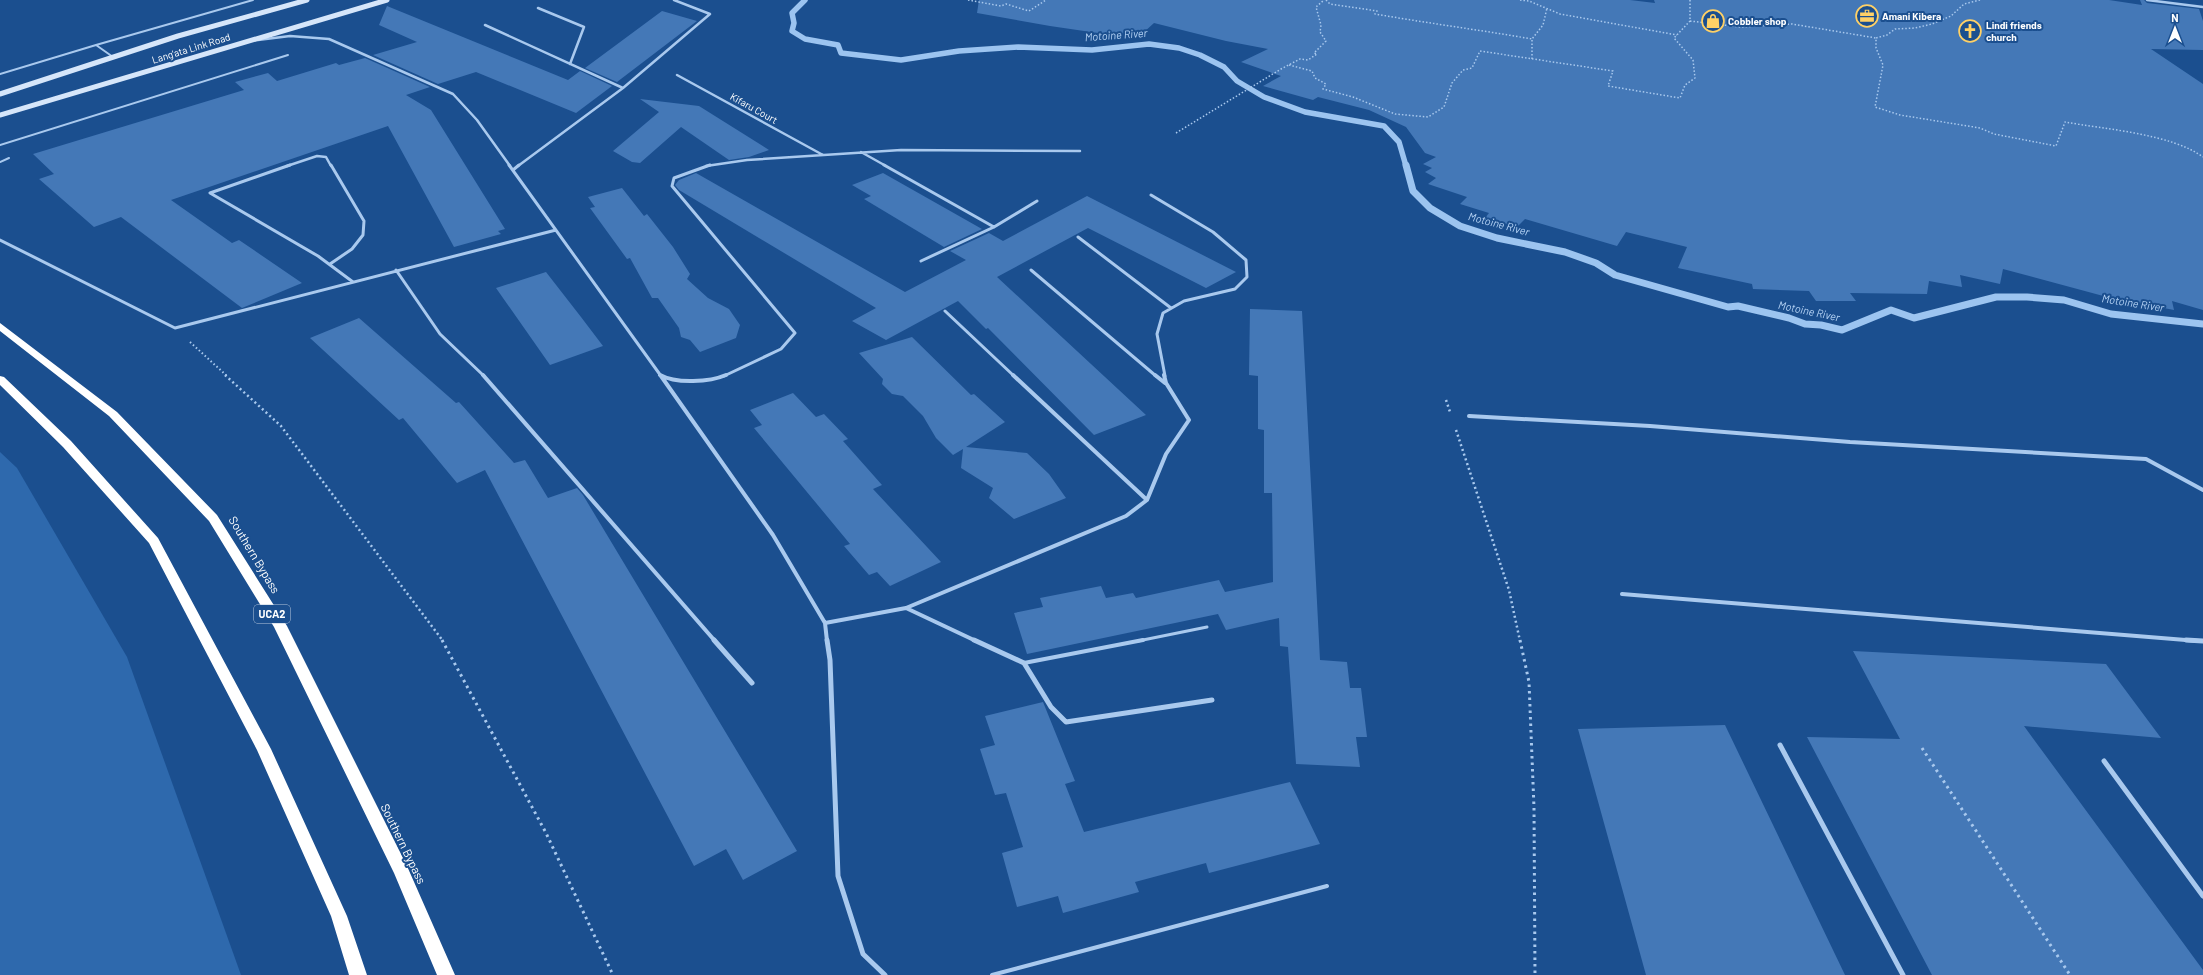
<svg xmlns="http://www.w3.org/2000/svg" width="2203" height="975" font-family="Barlow,sans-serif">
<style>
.green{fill:#2e69ad}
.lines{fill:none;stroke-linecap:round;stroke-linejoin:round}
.stream-far1{stroke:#9cc4f0;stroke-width:5.5}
.stream{stroke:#9cc4f0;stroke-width:7}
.building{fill:#4478b7}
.path-far3{stroke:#a9c9ee;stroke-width:1.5;stroke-dasharray:1.5 2;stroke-linecap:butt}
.path-far2{stroke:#a9c9ee;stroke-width:2;stroke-dasharray:1.5 2.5;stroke-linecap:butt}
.path-far1{stroke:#a9c9ee;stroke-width:2.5;stroke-dasharray:2 3;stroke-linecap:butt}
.path{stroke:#a9c9ee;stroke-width:3;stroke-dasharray:2.5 4;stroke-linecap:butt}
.lane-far2{stroke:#a9c9ee;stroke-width:2}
.lane-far1{stroke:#a9c9ee;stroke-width:3}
.lane{stroke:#a9c9ee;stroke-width:4}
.street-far3{stroke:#a9c9ee;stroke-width:2.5}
.street-far2{stroke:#a9c9ee;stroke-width:3}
.street-far1{stroke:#a9c9ee;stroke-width:4}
.street{stroke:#a9c9ee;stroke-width:5}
.secondary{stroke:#d6e6fa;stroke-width:5}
.highway{fill:#fff;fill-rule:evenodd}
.labels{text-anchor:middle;stroke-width:4;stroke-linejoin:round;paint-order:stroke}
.far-poi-label{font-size:10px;font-weight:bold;fill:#fff;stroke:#1b4f8f;text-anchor:start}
.far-street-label{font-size:10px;fill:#fff;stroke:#1b4f8f}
.far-water-label{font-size:11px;font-style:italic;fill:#b5d3f5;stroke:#1b4f8f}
.shield{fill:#1b4f8f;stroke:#bbcadd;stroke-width:1}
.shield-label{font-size:11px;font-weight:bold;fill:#fff}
.street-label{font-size:12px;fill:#fff;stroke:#1b4f8f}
</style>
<rect width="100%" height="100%" fill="#1b4f8f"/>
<!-- green -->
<path class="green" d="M0,452L17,468L127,657L241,975H0Z"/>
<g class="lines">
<!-- stream-far1 -->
<path class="stream-far1" d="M805,0L792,13L794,23L792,31L805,39L838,45L841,53L901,60L959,51L1018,47L1092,50L1149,44L1179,48L1200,55L1224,67L1237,81L1264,97L1305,112L1384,126L1399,142L1406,166"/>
<!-- stream -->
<path class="stream" d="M1406,165L1413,191L1430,208L1460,226L1497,238L1565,252L1596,263L1615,275L1728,307L1738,306L1789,318L1805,324L1821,325L1842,330L1891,310L1914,318L1996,297H2027L2064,300L2111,314L2203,324"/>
</g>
<!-- building -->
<path class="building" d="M979,0H1630L1655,3L1654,0H2109L2142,5L2140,0H2144L2147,3L2199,9L2203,21V50L2151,49L2203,84V310L2172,301L2174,310L2107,297L2003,269L2000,284L1960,275L1962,287L1929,281L1927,294L1850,293L1856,301H1816L1809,291L1753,289L1752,284L1678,268L1687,247L1626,232L1617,246L1525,219L1517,227L1485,218L1489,213L1460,204L1467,197L1428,184L1436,178L1425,172L1432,168L1423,164L1436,157L1425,153L1406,127L1369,110L1318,97L1313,100L1263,86L1281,76L1241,62L1268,49L1226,41L1154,23L1143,33L1131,31L1125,37L1050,26L977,13Z
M387,6L568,80L580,71L612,86L576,113L476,72L438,84L373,55L417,42L379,25Z
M662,11L697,21L617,82L585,68Z
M365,58L430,87L406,95L431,110L505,229L498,231L501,234L454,247L388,126L171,200L232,243L239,240L302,283L242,308L121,217L94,227L39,179L54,174L33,154L244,90L235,82L268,73L277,81L336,63L339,65Z
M640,99L699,106L769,150L749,157L729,160L681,127L640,163L632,162L613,151L659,112Z
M696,173L905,292L966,260L950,251L989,233L1003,241L1087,196L1236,272L1206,288L1088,228L997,277L1146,415L1094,435L988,328L986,329L958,301L886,340L852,321L876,308L679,190L675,185L679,180Z
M883,173L982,229L944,247L864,199L871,196L852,185Z
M622,188L644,216L647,214L673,247L690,274L687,279L708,298L729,309L740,325L736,338L700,352L690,340L681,337L679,328L658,298H652L630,258L627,259L590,208L595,207L588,197Z
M546,272L581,317L603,346L550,365L496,288Z
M1250,309L1302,311L1320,660L1347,662L1350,688H1361L1367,737H1356L1360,767L1296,764L1288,647L1280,646L1279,618L1226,630L1218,614L1027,654L1014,613L1043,607L1040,598L1101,586L1106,598L1133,593L1136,598L1219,580L1225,592L1273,582L1272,493H1264V430L1258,429V376L1249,375Z
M359,318L456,403L459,402L514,463L525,460L548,498L577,488L583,495L797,851L743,880L726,849L694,866L485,470L457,483L403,418L399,420L310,338Z
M912,337L971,395L974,394L1005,422L966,447L1027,453L1049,474L1066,498L1014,519L989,498L993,488L961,468L963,449L953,455L936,438L923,416L903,396L892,394L882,384L883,379L859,353Z
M793,393L816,417L824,414L848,439L843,441L882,485L873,489L941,562L890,586L877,572L869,575L844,546L850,544L754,428L762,425L750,410Z
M1853,651L2106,664L2161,738L2024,726L2203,970V975H1932L1807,737L1900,739Z
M1043,702L1075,781L1065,784L1084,832L1290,782L1320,844L1209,873L1206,863L1135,882L1139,892L1063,913L1058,896L1017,907L1002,853L1023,847L1006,793L995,795L980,749L995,745L985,716Z
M1725,725L1845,975H1646L1578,729Z"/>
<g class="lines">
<!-- path-far3 -->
<path class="path-far3" d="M968,0L1001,6L1006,4L1029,11L1046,0
M1326,0L1330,4L1377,11L1375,14C1427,23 1480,30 1532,39
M1520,0L1529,1L1560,14L1677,35
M1980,0L1964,4L1951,16L1932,24L1915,28L1895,29L1887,35L1876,38V48L1883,65L1875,107L1900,115L1980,128L1994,134L2056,146L2065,122C2104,129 2172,134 2203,157
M1690,21L1740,27L1792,24L1876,38
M1532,59V39L1543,25L1547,8
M1289,65L1312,71L1315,78L1326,84L1323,89L1353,97L1395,114L1428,117L1444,107L1452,83L1463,70L1472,68L1480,51L1613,71L1608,86L1680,98L1685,85L1695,78L1693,60L1674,38L1690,21V0
M1176,133L1281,69L1300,59L1308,60L1317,54L1314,53L1326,41L1320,32L1321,25L1316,7L1324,0"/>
<!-- path-far2 -->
<path class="path-far2" d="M190,342L227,376"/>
<!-- path-far1 -->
<path class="path-far1" d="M225,375L281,426L443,641
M1446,400L1450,412
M1456,430L1509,590L1520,641"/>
<!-- path -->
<path class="path" d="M442,640L546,833L613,975
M1520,640L1529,682L1534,808L1535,975
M1922,748L2070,975"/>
<!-- lane-far2 -->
<path class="lane-far2" d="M96,45L253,0
M0,74L96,45L113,57
M0,145L288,55
M0,162L9,158"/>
<!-- lane-far1 -->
<path class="lane-far1" d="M1138,641L1207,627"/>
<!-- lane -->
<path class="lane" d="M1024,663L1143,640
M992,975L1327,886"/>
<!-- street-far3 -->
<path class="street-far3" d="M2147,0L2203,7
M538,8L584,27L570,64
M485,25L623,88
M258,40L290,36L329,39L453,94L477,120L510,166
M677,75L823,155
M861,152L886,166
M287,166L317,156L326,157L331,166
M518,166L623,88L710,14L674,0
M706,166L747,160L901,150L1080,151"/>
<!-- street-far2 -->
<path class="street-far2" d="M290,165L210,193L318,256L353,282
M509,165L661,376
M710,165L674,178L672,186L795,333L781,349L724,376
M884,165L994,227
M513,170L519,165
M1151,195L1213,232L1246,260L1247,277L1235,289L1184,301L1163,313L1157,334L1165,376
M1078,237L1171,308
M0,240L175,328L556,230
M921,261L994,227L1037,201
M330,264L352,249L363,235L364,221L331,165
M396,270L440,334L484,376
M1031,270L1156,376
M945,311L1014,376"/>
<!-- street-far1 -->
<path class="street-far1" d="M483,375L715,641
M660,375C676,384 710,382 726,375
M1013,375L1147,500
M1155,375L1165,383
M661,376L773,535L825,623
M1469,416L1650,426L1850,442L2146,459L2203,490
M1622,594L2198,641
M906,608L976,641
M827,641L825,623L906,608L1126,516L1147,500L1166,454L1189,420L1166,383L1164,375"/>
<!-- street -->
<path class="street" d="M714,640L752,683
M827,640L830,660L838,876L863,954L885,975
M974,640L1024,663L1051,707L1066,722L1212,700
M2186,640L2203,641
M1780,745L1903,975
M2104,761L2203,896"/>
<!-- secondary -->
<path class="secondary" d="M0,94L178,36L307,0
M0,115L387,0"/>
<!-- highway -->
<path class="highway" d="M0,323L117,412L217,515L287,626L407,866L455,975H437L394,873L274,627L209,521L109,416L0,331Z
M0,376L4,377L71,441L158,538L271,749L347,916L367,975H349L331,916L257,750L149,543L63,447L0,385Z"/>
</g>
<!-- icons -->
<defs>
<g id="office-ring" transform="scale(1.15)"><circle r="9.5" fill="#1b4f8f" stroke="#ffd166" stroke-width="1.5"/><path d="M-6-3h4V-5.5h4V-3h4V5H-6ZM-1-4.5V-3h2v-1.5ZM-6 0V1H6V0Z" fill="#ffd166"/></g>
<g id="shop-ring" transform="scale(1.15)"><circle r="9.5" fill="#1b4f8f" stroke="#ffd166" stroke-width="1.5"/><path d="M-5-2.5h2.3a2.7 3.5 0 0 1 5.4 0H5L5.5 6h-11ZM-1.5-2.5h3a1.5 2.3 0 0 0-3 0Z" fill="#ffd166"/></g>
<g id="church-ring" transform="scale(1.15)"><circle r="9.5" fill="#1b4f8f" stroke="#ffd166" stroke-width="1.5"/><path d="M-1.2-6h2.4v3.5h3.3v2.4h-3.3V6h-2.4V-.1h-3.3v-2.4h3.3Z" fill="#ffd166"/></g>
</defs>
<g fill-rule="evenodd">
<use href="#office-ring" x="1867" y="16"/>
<use href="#shop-ring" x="1713" y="21"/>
<use href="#church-ring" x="1970" y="31"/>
</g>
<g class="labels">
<!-- far-poi labels -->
<g class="far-poi-label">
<text x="1882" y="20">Amani Kibera</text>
<text x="1728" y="25">Cobbler shop</text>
<text x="1986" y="29">Lindi friends<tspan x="1986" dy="12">church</tspan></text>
</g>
<!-- far-street labels -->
<g class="far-street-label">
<text transform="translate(191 48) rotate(-17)" y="4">Lang'ata Link Road</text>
<text transform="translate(754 108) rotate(29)" y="4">Kifaru Court</text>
</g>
<!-- far-water labels -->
<g class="far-water-label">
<text transform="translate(1116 35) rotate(-4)" y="4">Motoine River</text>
<text transform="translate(1499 224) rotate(15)" y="4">Motoine River</text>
<text transform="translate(2133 303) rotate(9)" y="4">Motoine River</text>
<text transform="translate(1809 311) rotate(12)" y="4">Motoine River</text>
</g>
<!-- shield labels -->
<rect class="shield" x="254" y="605" width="36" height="18" rx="3"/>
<g class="shield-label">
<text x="272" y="618">UCA2</text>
</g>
<!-- street labels -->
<g class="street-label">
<text transform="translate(254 555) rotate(59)" y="4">Southern Bypass</text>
<text transform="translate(403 844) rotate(64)" y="4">Southern Bypass</text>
</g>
</g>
<!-- north arrow -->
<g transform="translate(2175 28)" stroke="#1b4f8f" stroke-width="3" paint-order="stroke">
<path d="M0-3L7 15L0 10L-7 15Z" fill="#ffffff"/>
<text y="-6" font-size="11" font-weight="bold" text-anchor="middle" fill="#ffffff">N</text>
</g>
</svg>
